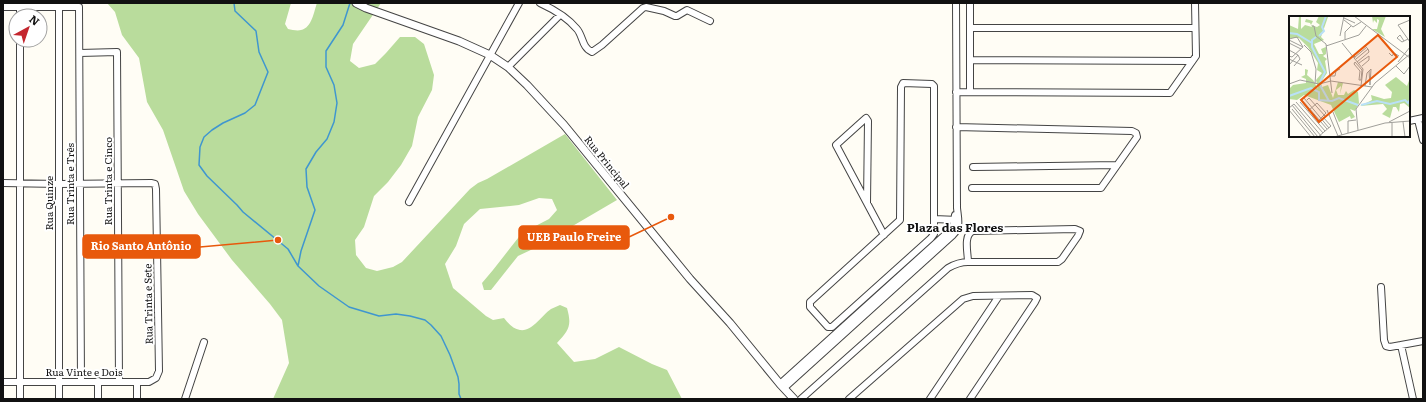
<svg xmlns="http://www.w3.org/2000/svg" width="1426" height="402" font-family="Literata,serif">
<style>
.forest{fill:#b9dc9c}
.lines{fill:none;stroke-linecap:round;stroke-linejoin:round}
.stream{stroke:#3f96cf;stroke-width:1.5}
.minor-casing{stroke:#444;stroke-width:8}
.tertiary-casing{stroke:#444;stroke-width:9}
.minor{stroke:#fff;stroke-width:6}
.tertiary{stroke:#fff;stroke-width:7}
.labels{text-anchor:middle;stroke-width:4;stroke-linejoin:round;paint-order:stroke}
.street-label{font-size:10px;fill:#111;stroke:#fff}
.quarter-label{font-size:12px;font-weight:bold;fill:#111;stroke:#fff}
.inset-river{fill:none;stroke:#b9e0f7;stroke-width:2}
.inset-road{fill:none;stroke:#a09f9a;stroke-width:1}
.view{fill:#e8590c;fill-opacity:0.15;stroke:#e8590c;stroke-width:2}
.inset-edge{fill:none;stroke:#111;stroke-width:2}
.leader{fill:none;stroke:#e8590c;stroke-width:1.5}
.callout-dot{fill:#e8590c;stroke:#fff;stroke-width:1.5}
.callout{fill:#e8590c;stroke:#e8590c;stroke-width:1.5}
.callout-label{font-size:11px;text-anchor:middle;font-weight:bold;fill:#fff}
</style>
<rect width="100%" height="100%" fill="#fffdf5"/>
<!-- forest -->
<path class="forest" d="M107,3H291L285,24L288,29C292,30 298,31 301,30C312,28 314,11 317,3H381L353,44L350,61L359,68L375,64L386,53L400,37H415L424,44L434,75L432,90L418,117L412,146L401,165L388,182L374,196L364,227L355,240L356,255L366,268L377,271L393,267L402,262L470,189L478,183L487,179L565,134L617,200L535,248L518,256L491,290H484L482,283L493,270L522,233L549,219L557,210L552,199L539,198L519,205L480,209L464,224L456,246L445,264L453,288L486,316L493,320L504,318C508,323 513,329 520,330C532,332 542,315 551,309C554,308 557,306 560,305L567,308C572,326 569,330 557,343L574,362L595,359L619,347L652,364L667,370L682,399H273L289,363L282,320L270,304L232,260L198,214L184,191L163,130L147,102L139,58L122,35L115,12Z"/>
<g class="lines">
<!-- stream -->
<path class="stream" d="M234,3L235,11L256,31L259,52L268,72L255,105L245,113L223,123L212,130L204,137L200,147L199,165L207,176L237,205L243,212L288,249L298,266L319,286L349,307L379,316L396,314L410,316L425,320L431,325L441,336L450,355L458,377L459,384V394L461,399
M298,266L301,251L315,210L307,187L306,169L316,152L327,139L334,122L337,103L334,85L326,67V51L343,25L350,3"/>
<!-- minor casing -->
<g class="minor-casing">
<path id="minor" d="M540,3C553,9 568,18 577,29C583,36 582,48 592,52L602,45L643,8L646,7L664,11L675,16H677L687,10L710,21
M3,7H79L81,382
M20,16V7
M970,28H1195
M80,53L117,52L119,381
M970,60L1192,61
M508,67L560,15
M903,83L932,84L934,86V234L931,238L832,327H828L810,307V302L900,220L901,87Z
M956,92L1170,93L1196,56L1195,3
M970,92V3
M1418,120L1423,140
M1409,121L1423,118
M956,127L1132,131L1136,133L1137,137L1101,188H972
M973,167L1117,165
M3,183L59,184L151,183L155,184L156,189L159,371L156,378L149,382H3
M409,202L519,3
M867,203L868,121L866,118L836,145L884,235
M934,219L958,220
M1381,287L1384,340L1386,346L1390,347L1423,341
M1401,345L1413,399
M780,384L947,233L953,227L955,215
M784,388L953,235C961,227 958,218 957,208L956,3
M20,399V40
M59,399V7
M98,399V381
M137,399V382
M185,399L204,342
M801,399L948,268C955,264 960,262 968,262H1058L1062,259L1078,236L1080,231L1075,229L973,231C963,235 968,253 968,262
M849,399L963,299L973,296L1032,295L1037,298L1035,302L970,399
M930,399L999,296"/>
</g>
<!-- tertiary casing -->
<g class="tertiary-casing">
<path id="tertiary" d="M356,3L366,8L459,41L490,55L508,67L527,85L564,125L690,279L730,323L780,384L794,399"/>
</g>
<!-- minor -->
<use href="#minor" class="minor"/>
<!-- tertiary -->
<use href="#tertiary" class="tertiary"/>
</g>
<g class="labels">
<!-- street labels -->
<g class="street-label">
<text transform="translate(607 162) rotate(51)" y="4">Rua Principal</text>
<text transform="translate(108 181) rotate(-90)" y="4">Rua Trinta e Cinco</text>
<text transform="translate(70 184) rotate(-90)" y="4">Rua Trinta e Três</text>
<text transform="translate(49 203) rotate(-90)" y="4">Rua Quinze</text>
<text transform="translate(148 304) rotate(-91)" y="4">Rua Trinta e Sete</text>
<text x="84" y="376">Rua Vinte e Dois</text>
</g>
<!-- quarter labels -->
<g class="quarter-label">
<text x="955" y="232">Plaza das Flores</text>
</g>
</g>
<!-- overview -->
<g transform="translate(1289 16)">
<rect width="121" height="121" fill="#fffdf5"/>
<path d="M10,0H12V13L16,9L23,11L21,7L16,6L17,3L24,5L22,9L28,11L31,9L27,6L30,0L39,1L32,21L35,24L25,28L30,38H34L32,33L37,31V38L34,40L38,43L36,45L38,57L32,66L33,71L39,69L44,82L49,66L54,67L51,78L52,70L47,74L49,79H55L57,75L59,78L65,74L69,76L70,87L66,95L61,93L66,101L62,103L61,100L50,106L42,89L15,79L8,84L0,83V73L4,69L17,67V63L12,61L16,59V53L19,54L18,59L24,64L29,73L27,64L33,57L28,54L29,47L19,31L10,22H0V9L9,13ZM83,0H97L92,13L96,21L83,13H88L90,5V4L88,3V7L85,4L84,7ZM107,61L118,70L121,62V92L115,87L111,88L110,96L107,91H104L101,102L93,98L98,93L94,88L71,90L83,84L82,79L95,83L102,82L103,76L96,69Z" fill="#b9dc9c"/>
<path class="inset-river" d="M0,17L8,18L23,27M30,20L35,15L33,11L37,0M27,21L23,24V31L36,56L31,66M31,69L40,85M0,80L22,72L30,76V84L43,85L50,82L69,89M72,89L88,85L101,88L116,84L119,87L121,84"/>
<path class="inset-road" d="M65,0L121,42M55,2L66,7M55,4L64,11L72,6M121,4L109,9L121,26M23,10H25L27,20L37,28L43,77M51,20L55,0M0,23L8,21L14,31M56,23V16L62,10M0,24L14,31M115,25L111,19L108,22L113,26L119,23M0,27L12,33M53,27L74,53L72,70M15,29L22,36L27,53L26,68M37,30L70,19L77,10M0,34L9,39L0,49V56M100,37L103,40L105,37L110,40M0,40L3,41L14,31M66,41L78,31M66,42L65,39L76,30L79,33L80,36L68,46M0,43L13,49M67,43L79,33M66,46L73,54L72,64H70L71,55L65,48ZM109,46L121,31M70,47L80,40V44L73,50M5,50L11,43L9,39M107,50L115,58L121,50M80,55L81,69M40,60H46L47,55L51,53M0,68L11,64L30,68L42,65L83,71M81,69L82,53M76,70L78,57L82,53M15,82L40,112M13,84L38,113M18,84L20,82L36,100M7,86L34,117M11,86L36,115M3,89L29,121L42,110L34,101M0,92L5,88L33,121M3,93L26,121M0,94L22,121M38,94L49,120M19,95L28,87L37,97L28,106M44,96L53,119M100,106L121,95M114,106L116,121M103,107V121M69,114L67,93L86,67L121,38M59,117V105L67,104M45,121L96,107L121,105"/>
<path class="view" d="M89,19L108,41L30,106L12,84Z"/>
<rect width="121" height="121" class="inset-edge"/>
</g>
<!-- callouts -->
<path class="leader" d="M671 217L629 237M278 240L200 247"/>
<g class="callout-dot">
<circle cx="671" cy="217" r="4"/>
<circle cx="278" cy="240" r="4"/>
</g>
<g class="callout">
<rect x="519" y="226" width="110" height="23" rx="4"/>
<rect x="83" y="235" width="117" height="23" rx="4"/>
</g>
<g class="callout-label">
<text x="574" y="241">UEB Paulo Freire</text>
<text x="141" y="250">Rio Santo Antônio</text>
</g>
<!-- border -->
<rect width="1426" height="402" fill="none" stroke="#111111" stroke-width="8"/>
<!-- north arrow -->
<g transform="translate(28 28) rotate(40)"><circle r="19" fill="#ffffff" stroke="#a0a0a0"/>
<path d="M0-3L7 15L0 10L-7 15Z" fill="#c4262e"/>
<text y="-6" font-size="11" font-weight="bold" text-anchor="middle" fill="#111111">N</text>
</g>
</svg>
